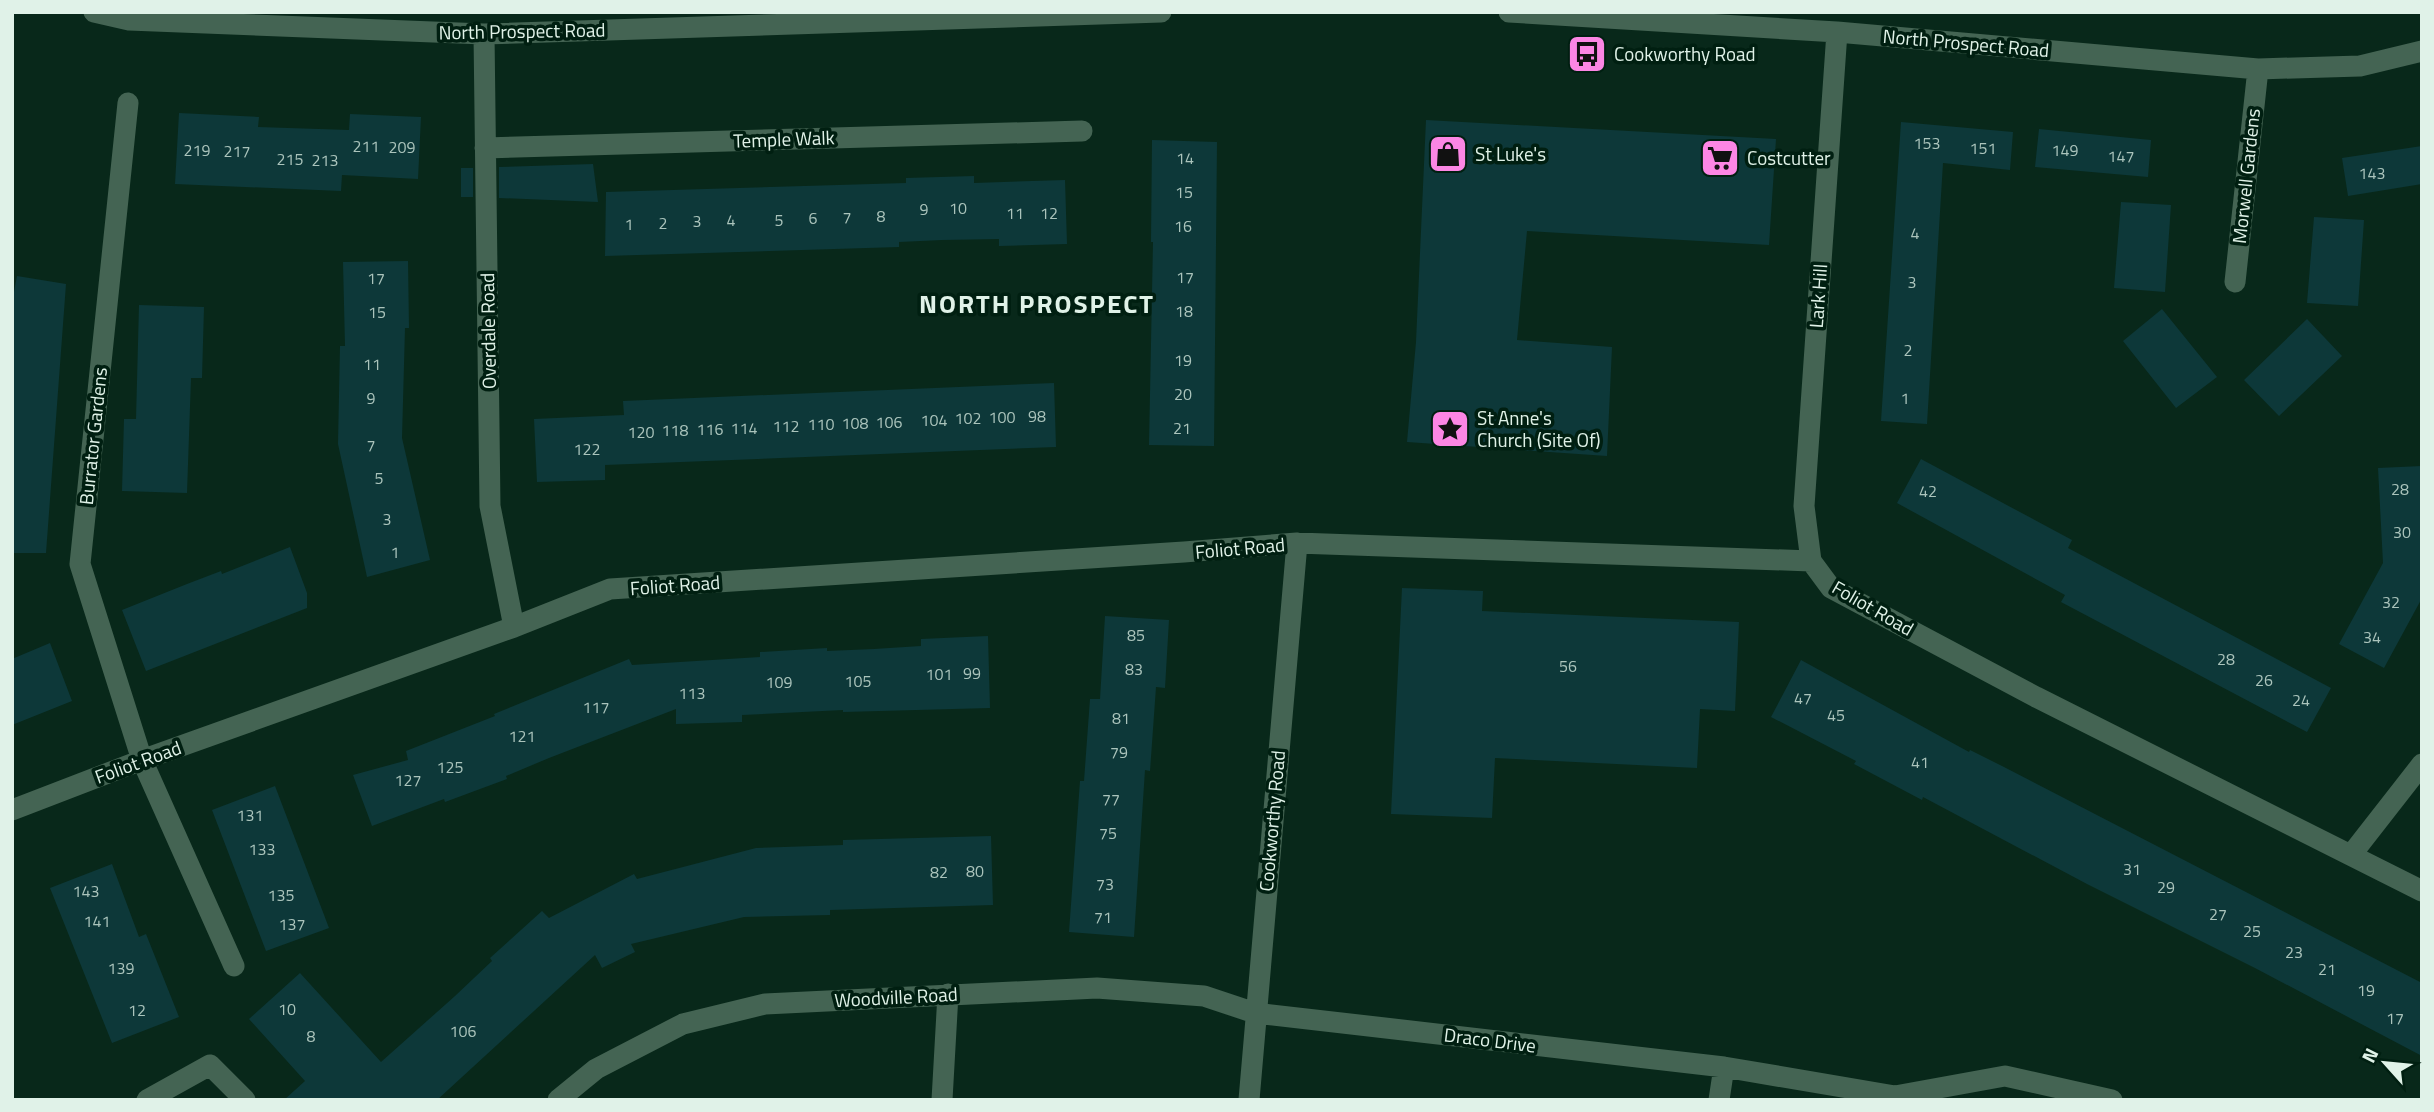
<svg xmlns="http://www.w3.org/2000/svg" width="2434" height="1112" font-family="'Titillium Web',sans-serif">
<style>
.building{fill:#0d3839}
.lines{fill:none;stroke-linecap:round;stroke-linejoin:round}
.minor{stroke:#446453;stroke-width:21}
.labels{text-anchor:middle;stroke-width:7;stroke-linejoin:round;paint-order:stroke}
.number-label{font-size:16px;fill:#abc4bc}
.street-label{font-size:19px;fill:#e0f2e8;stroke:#001f11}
.poi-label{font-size:19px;fill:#e0f2e8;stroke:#001f11;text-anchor:start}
.district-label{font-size:26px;font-weight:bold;letter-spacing:2px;fill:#e0f2e8;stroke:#001f11}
</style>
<rect width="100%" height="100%" fill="#08281a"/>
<!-- building -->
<path class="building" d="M179,113L259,117L258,127L349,130L350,114L421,117L418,179L342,175L341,191L175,184Z
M1426,120L1776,139L1769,245L1527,231L1517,340L1612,347L1607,456L1407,442L1416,342Z
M1901,122L2013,132L2010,170L1943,163L1927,424L1881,421Z
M2039,129L2151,140L2148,177L2035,167Z
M1152,140L1217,142L1214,446L1149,445L1153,242H1151Z
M2422,146V184L2348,196L2342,158Z
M593,164L598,202L499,198V167Z
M461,168H473V197H461Z
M974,176V183L1065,180L1067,244L999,246V239L942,240L899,242V247L605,256L606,192L906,183V178Z
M2121,202L2171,205L2165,292L2114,288Z
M2314,217L2364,220L2358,306L2307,303Z
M408,261L409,328H405L402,438L430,560L367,577L338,444L340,346H345L343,262Z
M17,276L66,284L46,553H12V302Z
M139,305L204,307L202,378H191L187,493L122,491L124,419H136Z
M2162,309L2217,377L2176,408L2123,341Z
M2307,319L2342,356L2279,416L2244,380Z
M1054,383L1056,447L605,465V480L537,482L534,419L624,415L623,401Z
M1921,459L2072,540L2068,548L2331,688L2307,732L2061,602L2065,595L1897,503Z
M2422,466V598L2384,668L2339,644L2383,563L2378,468Z
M290,547L307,593V608L146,671L122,610L187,584L221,571L222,574Z
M1402,588L1483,591L1482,611L1739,622L1735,711L1700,709L1697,768L1495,758L1492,818L1391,814Z
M1105,616L1169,620L1165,688L1156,687L1150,771L1145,770L1134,937L1069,932L1080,781H1084L1090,699H1100Z
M988,636L990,708L843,712V710L742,715V722L676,724V709L549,758L506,776L507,779L445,802L444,799L372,826L353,775L408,760L406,751L495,716L494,714L629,659L632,665L760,657V652L827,648V651L874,649L921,646V639Z
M50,643L72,701L12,725V659Z
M1801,660L1969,752L1970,750L2004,767L2422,983V1056L2255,968L2087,884L1923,797L1922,800L1854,764L1856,761L1771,717Z
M275,786L329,928L266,951L212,810Z
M991,836L993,905L830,910V915L744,917L631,944L635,952L602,968L595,955L437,1100H284L305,1081L249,1019L300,973L381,1062L455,996L492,961L490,958L542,911L549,918L634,874L637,879L756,848L843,845V840Z
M112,864L139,937L146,934L179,1017L112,1043L50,888Z"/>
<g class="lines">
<!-- minor -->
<path class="minor" d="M94,12L129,20L484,34L1161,12
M1509,12L1837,32L2258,69L2360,66L2422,51
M484,34L490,506L514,627
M128,103L80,564L142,760L234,966
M485,148L1082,131
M2235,282L2258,69
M1811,561L1804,506L1837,32
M12,810L142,760L514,627L610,589L1184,552L1297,543L1811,561L1831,588L2036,697L2422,891
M2351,855L2422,764
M1724,1067L1895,1096L2005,1076L2112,1100
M147,1100L210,1065L245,1100
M558,1100L596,1069L683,1024L765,1004L1097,988L1204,996L1255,1013L1724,1067L1719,1100
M942,1100L948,994
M1249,1100L1297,543"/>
</g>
<!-- icons -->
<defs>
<g id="bus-square" transform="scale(2.0125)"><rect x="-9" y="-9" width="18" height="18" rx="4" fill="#fc86e4" stroke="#001f11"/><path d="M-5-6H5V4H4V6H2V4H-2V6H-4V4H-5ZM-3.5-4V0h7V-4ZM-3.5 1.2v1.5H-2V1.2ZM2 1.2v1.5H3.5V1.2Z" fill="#111"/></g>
<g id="shop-square" transform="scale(2.0125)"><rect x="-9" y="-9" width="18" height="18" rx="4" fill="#fc86e4" stroke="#001f11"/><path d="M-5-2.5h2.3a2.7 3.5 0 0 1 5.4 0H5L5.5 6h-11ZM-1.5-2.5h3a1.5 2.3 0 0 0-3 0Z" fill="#111"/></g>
<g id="supermarket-square" transform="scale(2.0125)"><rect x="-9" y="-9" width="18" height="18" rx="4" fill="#fc86e4" stroke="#001f11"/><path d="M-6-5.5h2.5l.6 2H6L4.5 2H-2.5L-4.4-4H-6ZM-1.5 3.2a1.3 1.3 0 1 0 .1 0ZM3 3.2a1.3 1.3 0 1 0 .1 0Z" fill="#111"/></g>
<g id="sight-square" transform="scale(2.0125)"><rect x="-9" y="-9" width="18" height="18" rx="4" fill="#fc86e4" stroke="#001f11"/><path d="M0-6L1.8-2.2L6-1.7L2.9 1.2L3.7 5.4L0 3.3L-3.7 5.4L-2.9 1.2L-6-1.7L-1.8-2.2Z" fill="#111"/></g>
</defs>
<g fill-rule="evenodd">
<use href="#bus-square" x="1587" y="54"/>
<use href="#shop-square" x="1448" y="154"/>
<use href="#supermarket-square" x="1720" y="158"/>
<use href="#sight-square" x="1450" y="429"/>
</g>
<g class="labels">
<!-- number labels -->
<g class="number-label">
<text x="1927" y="149">153</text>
<text x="366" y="152">211</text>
<text x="402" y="153">209</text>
<text x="1983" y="154">151</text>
<text x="197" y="156">219</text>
<text x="2065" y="156">149</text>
<text x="237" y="157">217</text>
<text x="2121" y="162">147</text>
<text x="1185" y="164">14</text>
<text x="290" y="165">215</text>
<text x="325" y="166">213</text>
<text x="2372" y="179">143</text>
<text x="1184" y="198">15</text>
<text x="958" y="214">10</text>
<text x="924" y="215">9</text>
<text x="1015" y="219">11</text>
<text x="1049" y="219">12</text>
<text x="881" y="222">8</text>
<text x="847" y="223">7</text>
<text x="813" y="224">6</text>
<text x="731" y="226">4</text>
<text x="779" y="226">5</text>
<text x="697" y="227">3</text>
<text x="663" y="229">2</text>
<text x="629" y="230">1</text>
<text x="1183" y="232">16</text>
<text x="1915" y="239">4</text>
<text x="1185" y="283">17</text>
<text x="376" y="284">17</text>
<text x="1912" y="288">3</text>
<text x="1184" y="317">18</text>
<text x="377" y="318">15</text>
<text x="1908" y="356">2</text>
<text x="1183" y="366">19</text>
<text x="372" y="370">11</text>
<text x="1183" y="400">20</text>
<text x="371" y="404">9</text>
<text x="1905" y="404">1</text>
<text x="1037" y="422">98</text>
<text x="1002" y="423">100</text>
<text x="968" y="424">102</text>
<text x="934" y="426">104</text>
<text x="889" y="428">106</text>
<text x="855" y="429">108</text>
<text x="821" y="430">110</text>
<text x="786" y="432">112</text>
<text x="744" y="434">114</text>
<text x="1182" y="434">21</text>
<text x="710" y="435">116</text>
<text x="675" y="436">118</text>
<text x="641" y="438">120</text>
<text x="371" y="451">7</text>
<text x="587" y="455">122</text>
<text x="379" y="484">5</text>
<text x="2400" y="495">28</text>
<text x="1928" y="497">42</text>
<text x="387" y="525">3</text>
<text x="2402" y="538">30</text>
<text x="395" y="558">1</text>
<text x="2391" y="608">32</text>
<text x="1136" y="641">85</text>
<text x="2372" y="643">34</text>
<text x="2226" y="665">28</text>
<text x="1568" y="672">56</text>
<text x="1134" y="675">83</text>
<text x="972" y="679">99</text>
<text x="939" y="680">101</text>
<text x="2264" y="686">26</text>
<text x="858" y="687">105</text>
<text x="779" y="688">109</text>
<text x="692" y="699">113</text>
<text x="1803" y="704">47</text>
<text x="2301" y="706">24</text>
<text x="596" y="713">117</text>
<text x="1836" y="721">45</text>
<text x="1121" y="724">81</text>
<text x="522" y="742">121</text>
<text x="1119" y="758">79</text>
<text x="1920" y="768">41</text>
<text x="450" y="773">125</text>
<text x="408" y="786">127</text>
<text x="1111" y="805">77</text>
<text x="250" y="821">131</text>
<text x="1108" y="839">75</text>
<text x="262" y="855">133</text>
<text x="2132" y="875">31</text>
<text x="975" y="877">80</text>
<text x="939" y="878">82</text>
<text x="1105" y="890">73</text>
<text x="2166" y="893">29</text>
<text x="86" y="897">143</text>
<text x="281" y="901">135</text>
<text x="2218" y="920">27</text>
<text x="1103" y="923">71</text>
<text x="97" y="927">141</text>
<text x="292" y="930">137</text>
<text x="2252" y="937">25</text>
<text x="2294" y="958">23</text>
<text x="121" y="974">139</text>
<text x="2327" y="975">21</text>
<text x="2366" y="996">19</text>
<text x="287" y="1015">10</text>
<text x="137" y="1016">12</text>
<text x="2395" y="1024">17</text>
<text x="463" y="1037">106</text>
<text x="311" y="1042">8</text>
</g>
<!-- street labels -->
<g class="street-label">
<text transform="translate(522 31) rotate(-1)" y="7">North Prospect Road</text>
<text transform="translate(1966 43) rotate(5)" y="7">North Prospect Road</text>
<text transform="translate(784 139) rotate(-2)" y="7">Temple Walk</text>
<text transform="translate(2246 176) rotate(-84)" y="7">Morwell Gardens</text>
<text transform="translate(1818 296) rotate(-86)" y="7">Lark Hill</text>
<text transform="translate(488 331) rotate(-91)" y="7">Overdale Road</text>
<text transform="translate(93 436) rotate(-84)" y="7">Burrator Gardens</text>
<text transform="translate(1240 548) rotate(-5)" y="7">Foliot Road</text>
<text transform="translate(675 585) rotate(-4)" y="7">Foliot Road</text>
<text transform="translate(1873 608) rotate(30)" y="7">Foliot Road</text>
<text transform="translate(138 762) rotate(-20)" y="7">Foliot Road</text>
<text transform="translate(1272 821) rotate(-85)" y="7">Cookworthy Road</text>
<text transform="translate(896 997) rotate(-3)" y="7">Woodville Road</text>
<text transform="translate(1490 1040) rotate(7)" y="7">Draco Drive</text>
</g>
<!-- poi labels -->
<g class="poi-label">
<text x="1614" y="61">Cookworthy Road</text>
<text x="1475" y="161">St Luke's</text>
<text x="1747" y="165">Costcutter</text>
<text x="1477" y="425">St Anne's<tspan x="1477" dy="22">Church (Site Of)</tspan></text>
</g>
<!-- district labels -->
<g class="district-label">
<text x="1037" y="313">NORTH PROSPECT</text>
</g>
</g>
<!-- border -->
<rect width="2434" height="1112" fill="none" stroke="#e0f2e8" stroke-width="28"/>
<!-- north arrow -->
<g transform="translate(2385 1063) rotate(297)" stroke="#001f11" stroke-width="5" paint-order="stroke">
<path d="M0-5L12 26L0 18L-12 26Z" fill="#e0f2e8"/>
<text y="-10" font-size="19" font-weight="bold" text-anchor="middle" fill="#e0f2e8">N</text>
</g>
</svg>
